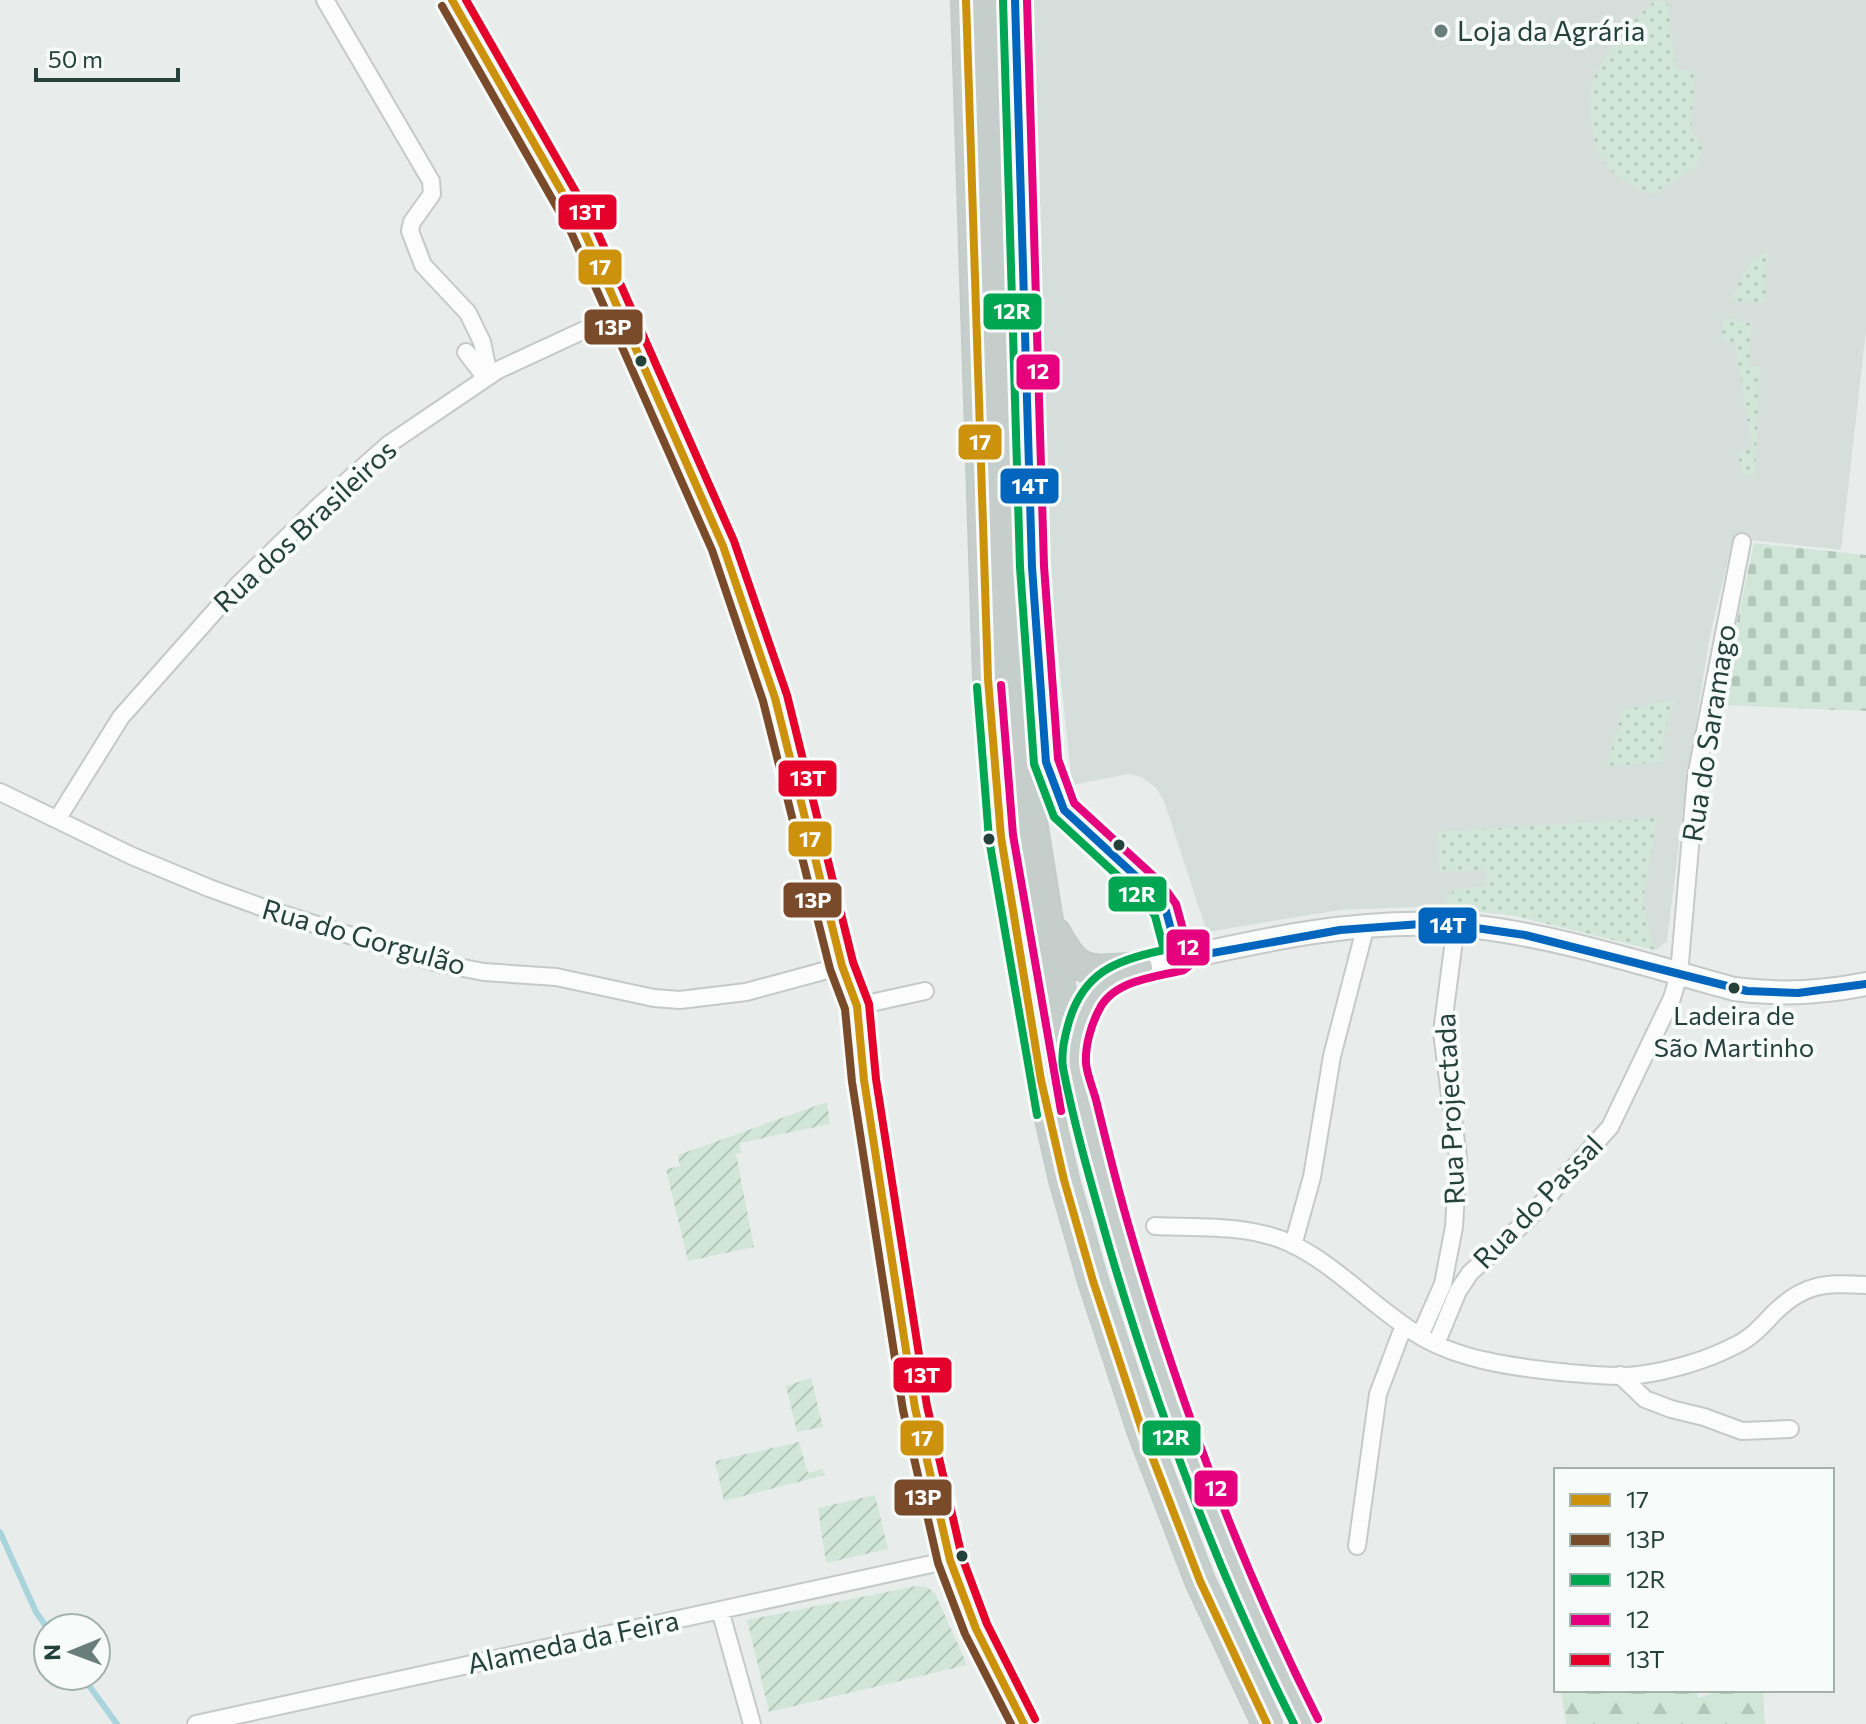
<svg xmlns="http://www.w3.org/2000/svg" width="1866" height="1724" font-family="Commissioner,sans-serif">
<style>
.built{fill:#d6dedb}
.grass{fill:url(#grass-dots)}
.forest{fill:url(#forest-firs)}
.cemetery{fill:url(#cemetery-stones)}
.garden{fill:url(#garden-furrows)}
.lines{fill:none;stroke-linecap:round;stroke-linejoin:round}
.stream{stroke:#a9d4db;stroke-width:6}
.minor-casing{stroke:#c5cac8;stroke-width:20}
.tertiary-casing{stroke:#c5cac8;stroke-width:26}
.trunk-casing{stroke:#c3ccc9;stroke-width:32}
.minor{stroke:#fcfcfc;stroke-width:16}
.tertiary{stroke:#fcfcfc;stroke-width:22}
.trunk{stroke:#c6cecc;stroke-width:28}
.bus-1-casing{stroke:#f7fbf9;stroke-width:14}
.bus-2-casing{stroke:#f7fbf9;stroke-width:14}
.bus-3-casing{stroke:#f7fbf9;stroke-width:14}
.bus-4-casing{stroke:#f7fbf9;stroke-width:14}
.bus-5-casing{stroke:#f7fbf9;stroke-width:14}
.bus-6-casing{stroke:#f7fbf9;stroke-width:14}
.bus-1{stroke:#cd920c;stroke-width:8}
.bus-2{stroke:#7a4b2a;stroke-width:8}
.bus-3{stroke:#00a651;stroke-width:8}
.bus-4{stroke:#e5007d;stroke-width:8}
.bus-5{stroke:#e4002b;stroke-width:8}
.bus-6{stroke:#0065bd;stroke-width:8}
.poi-dot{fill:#697e78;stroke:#f7fbf9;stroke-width:3}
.bus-dot{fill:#24423a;stroke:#f7fbf9;stroke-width:3}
.labels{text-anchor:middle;stroke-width:8;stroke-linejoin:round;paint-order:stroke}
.bus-label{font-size:26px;fill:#24423a;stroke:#f7fbf9}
.poi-label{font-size:28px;fill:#24423a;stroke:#f7fbf9;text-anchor:start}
.street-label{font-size:28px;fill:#24423a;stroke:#f7fbf9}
.line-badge{stroke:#f7fbf9;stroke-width:3}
.badge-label{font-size:22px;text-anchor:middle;font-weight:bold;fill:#fff}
</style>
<defs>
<pattern id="grass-dots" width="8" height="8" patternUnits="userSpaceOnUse" patternTransform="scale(2)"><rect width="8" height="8" fill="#d1e6d8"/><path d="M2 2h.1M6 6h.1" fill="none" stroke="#b3c6ba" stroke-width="1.8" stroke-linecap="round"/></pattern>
<pattern id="forest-firs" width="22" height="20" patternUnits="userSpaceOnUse" patternTransform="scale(2)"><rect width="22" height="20" fill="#d1e6d8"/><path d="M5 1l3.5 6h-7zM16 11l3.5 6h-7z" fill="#b3c6ba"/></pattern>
<pattern id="cemetery-stones" width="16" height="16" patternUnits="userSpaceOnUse" patternTransform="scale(2)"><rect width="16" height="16" fill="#d1e6d8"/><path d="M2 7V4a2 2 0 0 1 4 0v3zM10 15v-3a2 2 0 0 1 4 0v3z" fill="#b3c6ba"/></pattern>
<pattern id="garden-furrows" width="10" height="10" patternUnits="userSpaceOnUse" patternTransform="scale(2)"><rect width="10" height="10" fill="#d1e6d8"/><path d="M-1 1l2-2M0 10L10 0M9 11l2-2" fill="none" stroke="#b3c6ba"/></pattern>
</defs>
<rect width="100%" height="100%" fill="#e8edeb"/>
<!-- built -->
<path class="built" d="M1032,0H1866V331L1841,550L1733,538L1709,640L1686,787L1667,941L1656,950L1511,914L1440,906L1340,910L1207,932L1165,804L1157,789L1142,777L1129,774L1072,785L1047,546Z"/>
<!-- grass -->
<path class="grass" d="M1656,0L1667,2L1676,68L1695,72L1691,130L1703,147L1694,169L1651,194C1635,187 1615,178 1605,163C1591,144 1586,100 1594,78C1604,52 1635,18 1656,0Z
M1768,252L1765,302L1733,301C1737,282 1748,258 1768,252Z
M1724,317L1752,324L1749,366H1760L1755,476L1745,475L1741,470L1738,453L1752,449L1735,343L1722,339Z
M1674,700L1663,739V762L1607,766L1623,710Z
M1657,818L1643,901L1654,950L1511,915L1440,908L1455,889L1487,886L1485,870L1440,872L1437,832Z"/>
<!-- forest -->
<path class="forest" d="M1561,1690H1697L1698,1698L1723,1690H1763L1765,1724H1566Z"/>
<!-- cemetery -->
<path class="cemetery" d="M1754,543L1866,555V711L1719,705Z"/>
<!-- garden -->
<path class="garden" d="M827,1102L830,1124L740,1143L741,1153L736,1154L754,1247L688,1261L666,1169L680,1166L678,1155Z
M811,1378L823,1427L797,1432L786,1386Z
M799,1442L808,1473L822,1469L825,1475L724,1501L715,1461Z
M875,1495L888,1549L826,1563L818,1508Z
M916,1586L927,1587L935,1593L967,1665L769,1712L747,1620Z"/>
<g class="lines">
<!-- stream -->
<path class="stream" d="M0,1532L36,1612L48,1629
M82,1676L117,1724"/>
<!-- minor casing -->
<g class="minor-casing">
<path id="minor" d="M325,0L431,181L432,194L412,222L410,231L423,265L468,313L482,342L487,366L486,378L466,352
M452,0L582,227L723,546L775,698L842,966L857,1006L864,1080L915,1408L950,1560L976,1629L1024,1724
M1015,0L1032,567L1046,762L1064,810L1153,892L1166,911L1179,959
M0,792L132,856L209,888L264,908L437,963L484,972L556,977L654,998L680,1000L746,992L842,966
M58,818L121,717L238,585L319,506L389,444L498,370L621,313
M857,1006L925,991
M1155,1226C1200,1228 1250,1224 1292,1244C1339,1267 1375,1309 1420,1336C1460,1360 1513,1367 1560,1372C1582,1374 1616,1378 1638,1375C1670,1371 1708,1360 1736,1345C1751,1338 1762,1326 1773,1314C1804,1283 1824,1283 1866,1285
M1293,1245L1312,1177L1332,1056L1366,925
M1420,1336L1443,1284L1454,1227L1458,1158L1442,1032L1456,925
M1436,1344L1458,1291L1470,1273L1526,1221L1610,1127L1672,998L1679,974L1696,777L1742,542
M1620,1375L1645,1399L1671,1409L1704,1417L1742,1431L1790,1429
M1357,1546L1378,1394L1404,1325
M720,1610L752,1724
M196,1724L950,1560"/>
</g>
<!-- tertiary casing -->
<g class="tertiary-casing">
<path id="tertiary" d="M1138,968C1242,945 1348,917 1456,925C1546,932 1646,965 1734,989C1778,995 1822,993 1866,984"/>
</g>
<!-- trunk casing -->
<g class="trunk-casing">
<path id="trunk" d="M966,0L988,679L1001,837L1041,1080L1064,1180L1093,1281L1143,1433L1200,1581L1267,1724
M992,0L1013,677L1028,797L1047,914L1074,1061L1102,1178L1137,1302L1185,1441L1233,1564L1307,1724
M1056,933C1077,973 1086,971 1129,968
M1077,1048C1087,998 1091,991 1138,968"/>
</g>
<!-- minor -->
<use href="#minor" class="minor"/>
<!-- tertiary -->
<use href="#tertiary" class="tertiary"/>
<!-- trunk -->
<use href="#trunk" class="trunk"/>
<!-- bus-1 casing -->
<g class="bus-1-casing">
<path id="bus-1" d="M452,0L582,227L723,546L775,698L842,966L857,1006L864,1080L915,1408L950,1560L976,1629L1024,1724
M966,0L988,679L1001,837L1041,1080L1064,1180L1093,1281L1143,1433L1200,1581L1267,1724"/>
</g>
<!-- bus-2 casing -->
<g class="bus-2-casing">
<path id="bus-2" d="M442,6L571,232L712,550L763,701L830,969L845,1009L852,1082L903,1410L938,1563L965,1634L1011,1724"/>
</g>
<!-- bus-3 casing -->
<g class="bus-3-casing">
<path id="bus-3" d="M1003,0L1020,567L1034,764L1054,817L1144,900L1155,916L1164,950C1115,960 1082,973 1068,1025C1064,1039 1061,1054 1063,1068C1075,1129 1093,1190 1110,1250C1158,1413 1217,1572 1294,1724
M977,687L989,839L1037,1115"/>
</g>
<!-- bus-4 casing -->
<g class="bus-4-casing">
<path id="bus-4" d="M1027,0L1044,566L1058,759L1074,803L1161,883L1176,904L1191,958L1189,966L1184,970C1156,977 1113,980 1099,1010C1091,1025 1085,1046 1086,1063C1087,1076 1094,1090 1097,1104C1107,1145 1117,1186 1129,1227C1178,1397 1238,1561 1318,1719
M1001,685L1013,835L1061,1111"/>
</g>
<!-- bus-5 casing -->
<g class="bus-5-casing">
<path id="bus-5" d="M466,0L593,222L734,541L787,695L853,962L869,1004L876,1079L927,1406L962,1557L987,1624L1035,1719"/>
</g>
<!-- bus-6 casing -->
<g class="bus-6-casing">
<path id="bus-6" d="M1015,0L1032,567L1046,762L1064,810L1153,892L1166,911L1179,959L1340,930L1421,924L1462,926L1525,935L1747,991L1798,993L1866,984"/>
</g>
<!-- bus-1 -->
<use href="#bus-1" class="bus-1"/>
<!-- bus-2 -->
<use href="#bus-2" class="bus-2"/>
<!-- bus-3 -->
<use href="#bus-3" class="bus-3"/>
<!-- bus-4 -->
<use href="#bus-4" class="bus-4"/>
<!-- bus-5 -->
<use href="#bus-5" class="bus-5"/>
<!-- bus-6 -->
<use href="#bus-6" class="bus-6"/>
</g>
<!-- markers -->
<circle class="poi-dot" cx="1441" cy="31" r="8"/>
<g class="bus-dot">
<circle cx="641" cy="361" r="7"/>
<circle cx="989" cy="839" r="7"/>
<circle cx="1119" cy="845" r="7"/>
<circle cx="1734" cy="988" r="7"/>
<circle cx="962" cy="1556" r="7"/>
</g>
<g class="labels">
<!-- bus labels -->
<g class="bus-label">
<text x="1734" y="1025">Ladeira de<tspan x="1734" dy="32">São Martinho</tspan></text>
</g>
<!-- poi labels -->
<g class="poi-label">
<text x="1457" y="41">Loja da Agrária</text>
</g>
<!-- street labels -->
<g class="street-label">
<text transform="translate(305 526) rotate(-43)" y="10">Rua dos Brasileiros</text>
<text transform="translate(1709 733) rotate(-81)" y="10">Rua do Saramago</text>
<text transform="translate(364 937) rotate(16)" y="10">Rua do Gorgulão</text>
<text transform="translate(1450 1109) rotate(-93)" y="10">Rua Projectada</text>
<text transform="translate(1538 1202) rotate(-46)" y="10">Rua do Passal</text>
<text transform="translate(573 1642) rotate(-12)" y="10">Alameda da Feira</text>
</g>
</g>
<g class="line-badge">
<rect x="557" y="193" width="61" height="38" rx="8" fill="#e4002b"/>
<rect x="577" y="248" width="46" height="38" rx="8" fill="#cd920c"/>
<rect x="982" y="292" width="61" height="39" rx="8" fill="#00a651"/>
<rect x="583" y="308" width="61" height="38" rx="8" fill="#7a4b2a"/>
<rect x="1015" y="353" width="46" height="38" rx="8" fill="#e5007d"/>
<rect x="957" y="423" width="46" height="38" rx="8" fill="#cd920c"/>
<rect x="999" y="467" width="61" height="38" rx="8" fill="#0065bd"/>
<rect x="777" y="759" width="61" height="39" rx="8" fill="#e4002b"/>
<rect x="787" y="820" width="46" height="38" rx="8" fill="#cd920c"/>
<rect x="1107" y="875" width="61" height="38" rx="8" fill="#00a651"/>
<rect x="782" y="881" width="61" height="38" rx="8" fill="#7a4b2a"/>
<rect x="1417" y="906" width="61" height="39" rx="8" fill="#0065bd"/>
<rect x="1165" y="928" width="46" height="39" rx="8" fill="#e5007d"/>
<rect x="892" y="1356" width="61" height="38" rx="8" fill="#e4002b"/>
<rect x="1141" y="1419" width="61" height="38" rx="8" fill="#00a651"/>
<rect x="899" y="1419" width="46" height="38" rx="8" fill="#cd920c"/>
<rect x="1193" y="1469" width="46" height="39" rx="8" fill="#e5007d"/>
<rect x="893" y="1478" width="60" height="39" rx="8" fill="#7a4b2a"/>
</g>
<g class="badge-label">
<text x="587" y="220">13T</text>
<text x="600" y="275">17</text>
<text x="1012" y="319">12R</text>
<text x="613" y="335">13P</text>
<text x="1038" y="379">12</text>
<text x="980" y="450">17</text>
<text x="1030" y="494">14T</text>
<text x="808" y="786">13T</text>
<text x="810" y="847">17</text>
<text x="1137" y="902">12R</text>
<text x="813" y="908">13P</text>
<text x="1448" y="933">14T</text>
<text x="1188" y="955">12</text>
<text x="922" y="1383">13T</text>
<text x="1171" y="1445">12R</text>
<text x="922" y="1446">17</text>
<text x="1216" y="1496">12</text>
<text x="923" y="1505">13P</text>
</g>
<!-- legend -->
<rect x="1554" y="1468" width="280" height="224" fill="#f7fbf9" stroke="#a3b1ad" stroke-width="2"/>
<rect x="1570" y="1494" width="40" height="12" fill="#cd920c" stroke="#a3b1ad" stroke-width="2"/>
<text x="1626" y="1508" font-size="24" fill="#24423a">17</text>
<rect x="1570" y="1534" width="40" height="12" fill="#7a4b2a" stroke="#a3b1ad" stroke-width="2"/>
<text x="1626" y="1548" font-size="24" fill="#24423a">13P</text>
<rect x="1570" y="1574" width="40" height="12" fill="#00a651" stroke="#a3b1ad" stroke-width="2"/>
<text x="1626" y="1588" font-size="24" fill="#24423a">12R</text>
<rect x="1570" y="1614" width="40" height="12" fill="#e5007d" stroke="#a3b1ad" stroke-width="2"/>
<text x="1626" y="1628" font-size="24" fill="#24423a">12</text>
<rect x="1570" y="1654" width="40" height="12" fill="#e4002b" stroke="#a3b1ad" stroke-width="2"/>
<text x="1626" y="1668" font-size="24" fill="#24423a">13T</text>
<!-- north arrow -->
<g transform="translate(72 1652) rotate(269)"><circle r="38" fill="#f7fbf9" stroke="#a3b1ad" stroke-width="2"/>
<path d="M0-6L14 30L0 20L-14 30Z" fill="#697e78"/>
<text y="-12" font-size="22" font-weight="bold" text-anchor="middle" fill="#24423a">N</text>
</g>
<!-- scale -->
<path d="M36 68v12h142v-12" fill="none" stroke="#24423a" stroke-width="4"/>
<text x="48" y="68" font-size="24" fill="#24423a" stroke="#f7fbf9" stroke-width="6" paint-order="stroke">50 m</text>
</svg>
